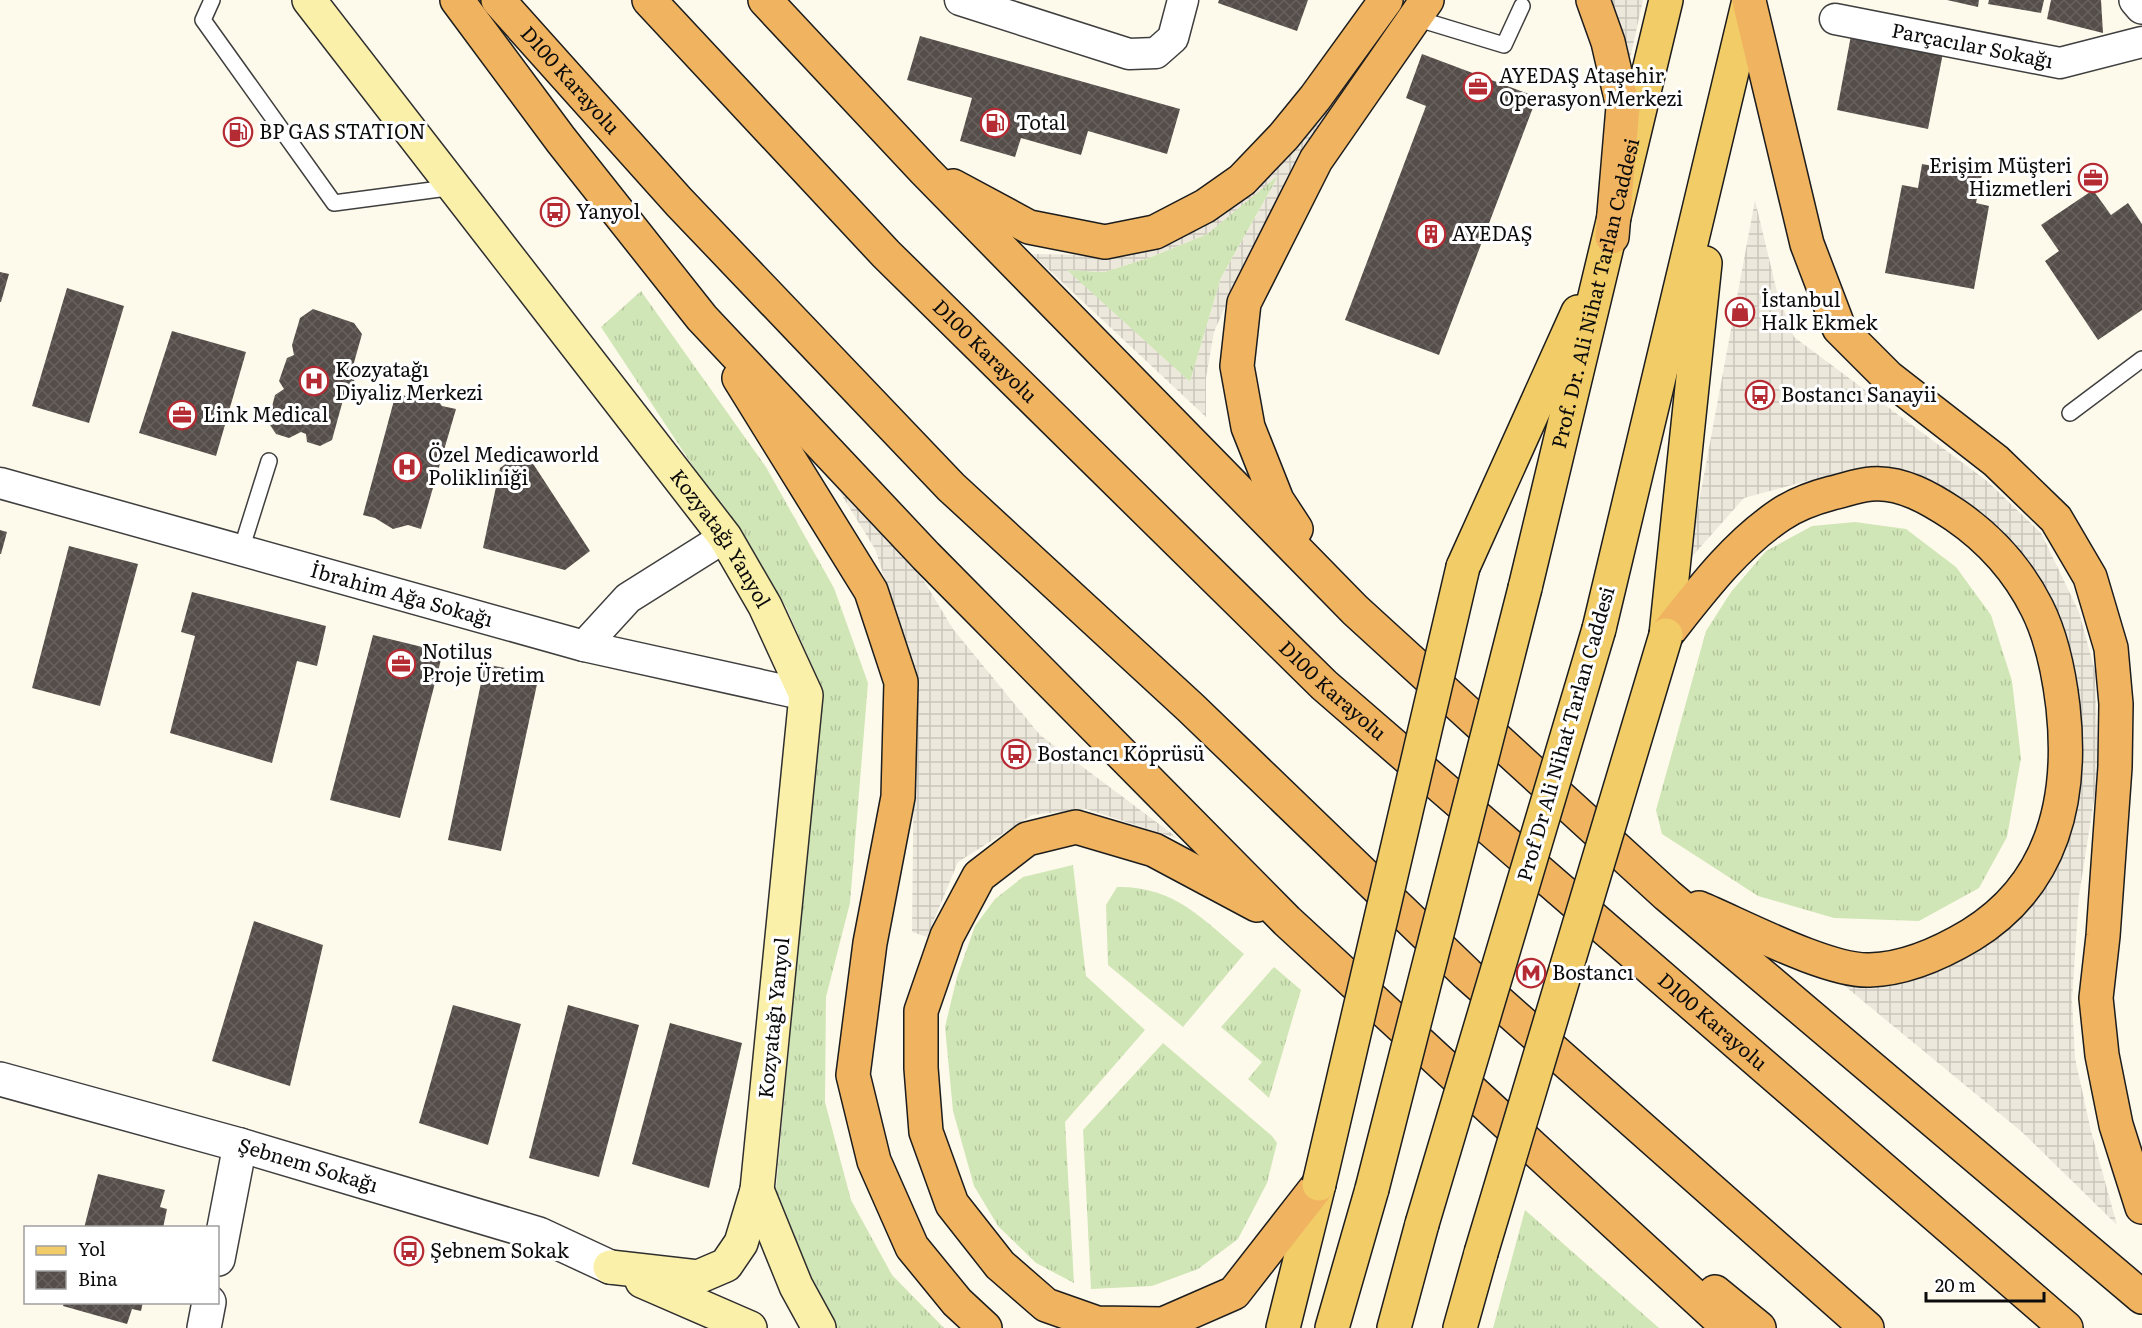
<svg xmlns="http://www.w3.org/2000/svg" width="2142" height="1328" font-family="Literata,serif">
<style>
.grass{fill:url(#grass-tufts)}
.plaza{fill:url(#plaza-grid);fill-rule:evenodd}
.building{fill:url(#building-cross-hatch)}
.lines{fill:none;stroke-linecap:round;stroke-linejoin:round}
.service-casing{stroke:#3f3f3f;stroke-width:18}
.minor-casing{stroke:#3f3f3f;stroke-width:33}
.tertiary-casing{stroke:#3f3f3f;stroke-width:36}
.secondary-casing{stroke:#2e2e2e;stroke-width:36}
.primary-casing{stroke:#1d1d1d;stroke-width:36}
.trunk-casing{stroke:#1d1d1d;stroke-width:36}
.service{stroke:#fff;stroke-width:15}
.minor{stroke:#fff;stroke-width:30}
.tertiary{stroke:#fff;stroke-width:33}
.secondary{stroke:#fbf0a9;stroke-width:33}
.primary{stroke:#f2cd67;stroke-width:33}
.trunk{stroke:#f0b460;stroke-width:33}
.primary-bridge-casing{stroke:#1d1d1d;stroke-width:36;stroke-linecap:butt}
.primary-bridge{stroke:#f2cd67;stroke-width:33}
.labels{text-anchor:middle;stroke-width:6;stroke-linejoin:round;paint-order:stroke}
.street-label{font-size:20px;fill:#0c0c0c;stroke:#fff}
.poi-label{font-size:20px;fill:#0c0c0c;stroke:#fff;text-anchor:start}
</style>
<defs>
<pattern id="grass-tufts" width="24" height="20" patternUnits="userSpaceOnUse" patternTransform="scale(1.5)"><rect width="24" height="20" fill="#d1e6b7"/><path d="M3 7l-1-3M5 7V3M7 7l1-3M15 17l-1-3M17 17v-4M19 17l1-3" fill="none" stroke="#b2c49c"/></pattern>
<pattern id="plaza-grid" width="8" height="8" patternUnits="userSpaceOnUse" patternTransform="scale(1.5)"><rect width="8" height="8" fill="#ede8dc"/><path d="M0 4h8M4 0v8" fill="none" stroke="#cac6bc"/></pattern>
<pattern id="building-cross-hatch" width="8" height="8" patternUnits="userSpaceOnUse" patternTransform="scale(1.5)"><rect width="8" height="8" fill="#544d49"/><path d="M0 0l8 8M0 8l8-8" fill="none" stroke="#68625f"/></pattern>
</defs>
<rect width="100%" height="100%" fill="#fefaeb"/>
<!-- grass -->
<path class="grass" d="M1280,173L1221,278L1190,382L1066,270L1104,272L1151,257L1207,234Z
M641,291L766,467L834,588L868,683L850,903L826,997L825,1102L851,1200L892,1275L944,1328H828L775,1199L822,688L786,607L601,327Z
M1855,522L1906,529L1956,567L1991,615L2012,681L2021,758L2007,837L1979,888L1919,921L1834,918L1758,896L1662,834L1656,810L1706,631L1731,592L1766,551L1812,526Z
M1073,865L1086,976L1145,1030L1065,1122L1074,1283L1036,1263L998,1226L974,1186L953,1111L945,1027L957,977L975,926L995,899L1023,877Z
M1117,887C1174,886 1203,919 1244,954L1183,1027L1108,965L1106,905Z
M1274,967L1301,990L1269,1098L1248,1079L1262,1062L1221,1027Z
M1163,1043L1272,1136L1277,1143L1267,1183L1238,1239L1198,1269L1152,1286L1091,1289L1083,1130Z
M1525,1210L1659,1328H1493Z"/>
<!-- plaza -->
<path class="plaza" d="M1400,0H1413L1328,120L1241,270L1214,332L1206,378V417L1032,254L1103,255L1172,237ZM1279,175L1221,278L1190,382L1067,270L1104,272L1151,257L1207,234Z
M1605,0H1643L1626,77Z
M1755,200L1777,292L1794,337L1987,481L2041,533L2079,612L2095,671L2098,774L2079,896L2072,999L2075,1058L2091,1131L2117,1225L2022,1132L1835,978L1982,945L2078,773L2047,605L1888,477L1811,480L1744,498L1688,561Z
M828,473L924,581L953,629L1040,735L1179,839L1086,809L1032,815L958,862L927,937L912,932L914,742L903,635L875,549Z"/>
<!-- building -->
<path class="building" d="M1219,0H1308L1297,31L1218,3Z
M1947,0H1979L1978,7Z
M1989,0H2044L2041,13L1988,4Z
M2051,0H2101L2103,33L2047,19Z
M1852,30L1944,48L1928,129L1837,110Z
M920,36L1180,109L1167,154L1088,131L1081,155L1021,138L1015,157L960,141L972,98L907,80Z
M1422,54L1537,97L1439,355L1345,320L1426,106L1406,98Z
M1922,164L1982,175L1976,203L1989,206L1974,289L1885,273L1902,185L1918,188Z
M2093,190L2111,215L2128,203L2142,224V310L2098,340L2045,261L2059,251L2041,225Z
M0,272L9,274L1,302H0Z
M67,288L124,306L89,423L32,406Z
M313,309L354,323L362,334L350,377L355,378L348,401L343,400L332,440L320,446L307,442L306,434L301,432L289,438L276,434L268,422L275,395L284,389L279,381L287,358L294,355L292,345L300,318Z
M172,331L246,352L216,456L139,433Z
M396,393L409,397L420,393L427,395L436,398L442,406L456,409L421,529L408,525L393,529L375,518L363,515Z
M518,455L530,459L590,551L565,570L483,548L500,468Z
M0,530L7,532L1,554H0Z
M69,546L138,564L100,706L32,688Z
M192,592L326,626L317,666L297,661L272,763L170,733L195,636L181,632Z
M373,635L443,652L400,818L330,800Z
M485,664L539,675L501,851L448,840Z
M254,921L323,945L290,1086L212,1061Z
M453,1005L521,1024L488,1145L419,1123Z
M568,1005L639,1025L599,1177L529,1158Z
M670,1023L742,1043L709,1188L632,1164Z
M98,1174L165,1190L160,1207L167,1209L163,1228H84Z
M64,1302H143L141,1311L132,1309L127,1324L63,1306Z"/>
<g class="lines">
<!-- service casing -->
<g class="service-casing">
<path id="service" d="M212,0L203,20L334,203L455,187
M1415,18L1504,45L1522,6
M2070,413L2142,359
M241,550L269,461"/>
</g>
<!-- minor casing -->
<g class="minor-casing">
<g id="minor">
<path d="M960,0L1129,54L1156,53L1173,38L1183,0"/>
<path id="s1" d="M1835,19L2060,63L2142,42"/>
<path id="s2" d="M0,483L584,646L806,695"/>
<path d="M584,646L628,598L725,537"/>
</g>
</g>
<!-- tertiary casing -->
<g class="tertiary-casing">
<g id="tertiary">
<path d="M2136,0L2142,7"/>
<path id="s3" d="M0,1079L240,1145L539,1234L610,1267"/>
<path d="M218,1259L240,1145"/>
<path d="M204,1328L209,1302"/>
</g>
</g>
<!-- secondary casing -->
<g class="secondary-casing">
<g id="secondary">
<path id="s4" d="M309,0L725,537L765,606L806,695L757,1190L741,1243L726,1265L698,1277L610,1267"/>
<path d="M757,1190L796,1286L819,1328"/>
<path d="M642,1281L750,1328"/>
</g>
</g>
<!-- primary casing -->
<g class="primary-casing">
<g id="primary">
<path d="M1463,567L1578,312"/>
<path id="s5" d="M1525,588L1666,0"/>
<path d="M1599,629L1749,0"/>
<path d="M1666,635L1705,263"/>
<path d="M1283,1328L1319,1184"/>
<path d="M1332,1328L1372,1189"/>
<path d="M1394,1328L1422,1224"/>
<path d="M1460,1328L1481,1253"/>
</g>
</g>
<!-- trunk casing -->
<g class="trunk-casing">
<g id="trunk">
<path d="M457,0L561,140L702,318L926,556L1287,921L1729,1328"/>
<path id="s6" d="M498,0L679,202L951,487L1191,708L1467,974L1867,1328"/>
<path id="s7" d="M649,0L886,254L1324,685L2066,1328"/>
<path d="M765,0L925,171L1355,610L1667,895L2142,1297"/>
<path d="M1593,0L1608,42L1623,107L1612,237"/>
<path d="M1749,1L1807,244L1839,328L1888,377L1996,461L2056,519L2090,577L2111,648L2116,704L2115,767L2103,936L2096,998L2102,1055L2116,1125L2142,1207"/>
<path d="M953,186L1029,227L1105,242L1155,232L1205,206L1242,180L1284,136L1315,98L1386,0"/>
<path d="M739,378L871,591L901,682L898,797L870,943L853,1075L874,1161L912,1247L957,1302L985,1328"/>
<path d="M1296,529L1277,500L1248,427L1237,366L1244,303L1316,160L1427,0"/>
<path d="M1666,635C1700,592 1734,546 1780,515C1796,504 1813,498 1832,493C1845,490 1858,485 1871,484C1901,481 1931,499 1955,515C1990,539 2018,570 2037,608C2052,638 2059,673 2063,707C2073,798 2054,884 1971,935C1941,953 1906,969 1870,970C1828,972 1740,925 1699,908"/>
<path d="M1257,905L1154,850L1076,827L1027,839L979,876L947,936L921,1011V1068L926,1132L952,1204L1000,1265L1046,1305L1097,1323L1163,1324L1234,1293L1319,1184"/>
<path d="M1715,1292L1759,1328"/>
</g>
</g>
<!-- service -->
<use href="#service" class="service"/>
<!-- minor -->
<use href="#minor" class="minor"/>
<!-- tertiary -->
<use href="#tertiary" class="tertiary"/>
<!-- secondary -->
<use href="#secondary" class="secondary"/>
<!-- primary -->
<use href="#primary" class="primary"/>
<!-- trunk -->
<use href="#trunk" class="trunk"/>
<!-- primary-bridge casing -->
<g class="primary-bridge-casing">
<path id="primary-bridge" d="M1319,1184L1463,567
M1372,1189L1525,588
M1422,1224L1599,629
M1481,1253L1666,635"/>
</g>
<!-- primary-bridge -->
<use href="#primary-bridge" class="primary-bridge"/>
</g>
<!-- icons -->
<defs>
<g id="office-ring" transform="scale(1.5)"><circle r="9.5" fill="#fff" stroke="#b52b34" stroke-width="1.5"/><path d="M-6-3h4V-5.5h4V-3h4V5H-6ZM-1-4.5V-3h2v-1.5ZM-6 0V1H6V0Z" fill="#b52b34"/></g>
<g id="fuel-ring" transform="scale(1.5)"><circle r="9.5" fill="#fff" stroke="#b52b34" stroke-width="1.5"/><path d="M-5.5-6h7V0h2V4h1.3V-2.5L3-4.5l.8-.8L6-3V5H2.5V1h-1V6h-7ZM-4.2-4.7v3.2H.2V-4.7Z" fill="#b52b34"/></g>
<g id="bus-ring" transform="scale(1.5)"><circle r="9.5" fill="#fff" stroke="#b52b34" stroke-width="1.5"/><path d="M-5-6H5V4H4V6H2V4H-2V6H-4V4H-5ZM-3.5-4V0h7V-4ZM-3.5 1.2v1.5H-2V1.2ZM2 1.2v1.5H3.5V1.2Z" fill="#b52b34"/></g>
<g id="building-ring" transform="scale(1.5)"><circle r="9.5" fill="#fff" stroke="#b52b34" stroke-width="1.5"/><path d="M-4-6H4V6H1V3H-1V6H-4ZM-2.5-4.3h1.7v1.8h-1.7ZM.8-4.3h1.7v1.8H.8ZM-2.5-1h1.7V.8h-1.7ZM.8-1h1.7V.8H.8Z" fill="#b52b34"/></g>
<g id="shop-ring" transform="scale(1.5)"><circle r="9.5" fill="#fff" stroke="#b52b34" stroke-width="1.5"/><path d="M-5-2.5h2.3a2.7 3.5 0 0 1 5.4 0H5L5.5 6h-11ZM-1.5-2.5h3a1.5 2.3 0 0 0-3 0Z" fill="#b52b34"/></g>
<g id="hospital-ring" transform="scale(1.5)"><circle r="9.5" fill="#fff" stroke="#b52b34" stroke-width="1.5"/><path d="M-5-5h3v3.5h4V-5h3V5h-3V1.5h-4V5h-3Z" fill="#b52b34"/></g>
<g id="metro-ring" transform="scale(1.5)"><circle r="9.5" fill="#fff" stroke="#b52b34" stroke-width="1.5"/><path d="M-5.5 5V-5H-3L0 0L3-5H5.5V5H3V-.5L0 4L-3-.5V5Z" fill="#b52b34"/></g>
</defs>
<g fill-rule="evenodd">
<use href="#office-ring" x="1478" y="87"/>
<use href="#fuel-ring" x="995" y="123"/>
<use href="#fuel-ring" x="238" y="132"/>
<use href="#office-ring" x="2093" y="178"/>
<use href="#bus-ring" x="555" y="212"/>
<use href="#building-ring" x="1431" y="234"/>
<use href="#shop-ring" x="1740" y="312"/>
<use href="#hospital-ring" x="314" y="381"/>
<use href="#bus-ring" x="1760" y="395"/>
<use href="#office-ring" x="182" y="415"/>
<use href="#hospital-ring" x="407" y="467"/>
<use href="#office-ring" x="401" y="664"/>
<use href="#bus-ring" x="1016" y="754"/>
<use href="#metro-ring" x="1531" y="973"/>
<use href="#bus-ring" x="409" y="1251"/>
</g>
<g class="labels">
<!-- street labels -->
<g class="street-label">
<text dy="7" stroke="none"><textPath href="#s1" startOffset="140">Parçacılar Sokağı</textPath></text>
<text dy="7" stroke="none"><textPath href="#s6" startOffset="108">D100 Karayolu</textPath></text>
<text dy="7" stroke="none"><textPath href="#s5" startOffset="303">Prof. Dr. Ali Nihat Tarlan Caddesi</textPath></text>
<text dy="7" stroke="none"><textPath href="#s7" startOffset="486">D100 Karayolu</textPath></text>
<text dy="7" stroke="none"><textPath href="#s4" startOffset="678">Kozyatağı Yanyol</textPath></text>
<text dy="7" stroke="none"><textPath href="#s2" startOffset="417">İbrahim Ağa Sokağı</textPath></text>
<text dy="7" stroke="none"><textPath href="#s7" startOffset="972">D100 Karayolu</textPath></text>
<text transform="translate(1566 734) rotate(-74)" y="7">Prof Dr Ali Nihat Tarlan Caddesi</text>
<text transform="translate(774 1018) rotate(-84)" y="7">Kozyatağı Yanyol</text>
<text dy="7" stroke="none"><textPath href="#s7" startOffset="1476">D100 Karayolu</textPath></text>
<text dy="7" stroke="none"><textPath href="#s3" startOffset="320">Şebnem Sokağı</textPath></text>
</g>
<!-- poi labels -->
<g class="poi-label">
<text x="1499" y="83">AYEDAŞ Ataşehir<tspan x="1499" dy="23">Operasyon Merkezi</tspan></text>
<text x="1016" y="130">Total</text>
<text x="259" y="139">BP GAS STATION</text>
<text x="2072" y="173" text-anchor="end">Erişim Müşteri<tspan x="2072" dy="23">Hizmetleri</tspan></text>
<text x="576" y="219">Yanyol</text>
<text x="1452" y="241">AYEDAŞ</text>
<text x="1761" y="307">İstanbul<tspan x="1761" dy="23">Halk Ekmek</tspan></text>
<text x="335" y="377">Kozyatağı<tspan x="335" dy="23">Diyaliz Merkezi</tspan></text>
<text x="1781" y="402">Bostancı Sanayii</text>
<text x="203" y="422">Link Medical</text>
<text x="428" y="462">Özel Medicaworld<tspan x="428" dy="23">Polikliniği</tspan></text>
<text x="422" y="659">Notilus<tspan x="422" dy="23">Proje Üretim</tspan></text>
<text x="1037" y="761">Bostancı Köprüsü</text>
<text x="1552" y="980">Bostancı</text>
<text x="430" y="1258">Şebnem Sokak</text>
</g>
</g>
<!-- legend -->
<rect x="24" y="1226" width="195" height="78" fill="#ffffff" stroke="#9e9e9e" stroke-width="1.5"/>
<rect x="36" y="1246" width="30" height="9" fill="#f2cd67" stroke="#9e9e9e" stroke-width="1.5"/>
<text x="78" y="1256" font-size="18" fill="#0c0c0c">Yol</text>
<rect x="36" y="1271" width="30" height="18" fill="url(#building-cross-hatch)" stroke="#9e9e9e" stroke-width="1.5"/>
<text x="78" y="1286" font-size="18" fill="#0c0c0c">Bina</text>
<!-- scale -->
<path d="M1926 1292v9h118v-9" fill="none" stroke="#0c0c0c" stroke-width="3"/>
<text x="1935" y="1292" font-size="18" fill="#0c0c0c" stroke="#ffffff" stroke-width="4.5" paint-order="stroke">20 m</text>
</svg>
